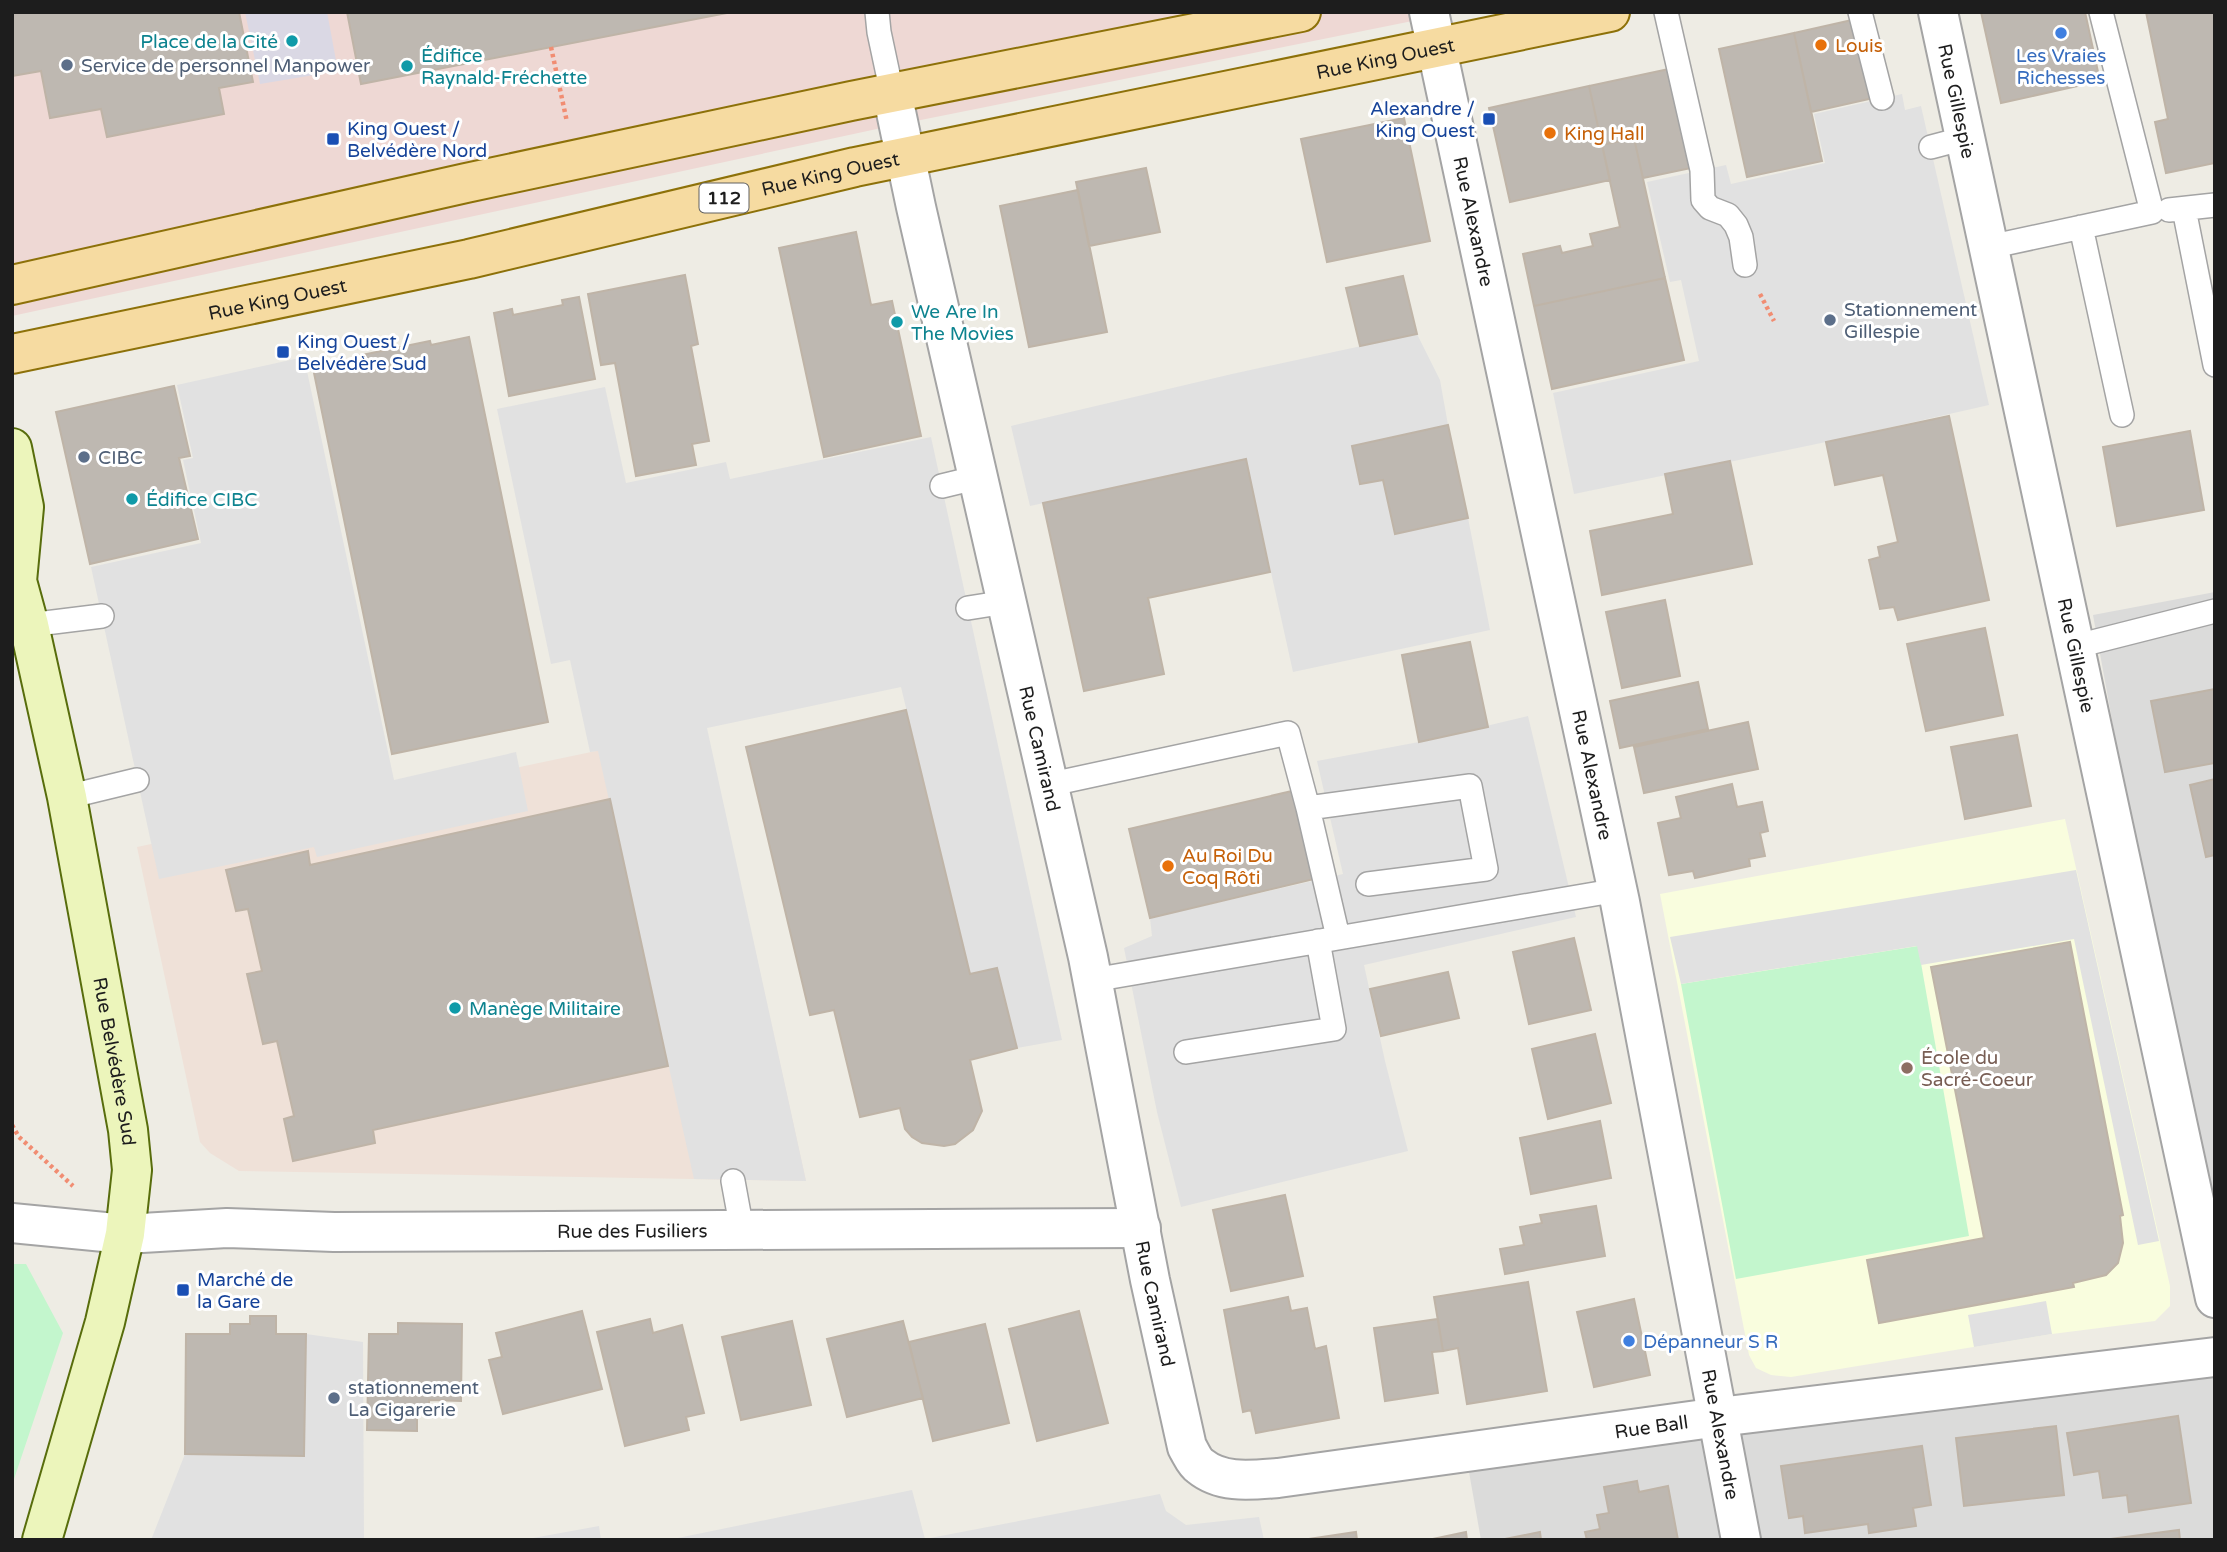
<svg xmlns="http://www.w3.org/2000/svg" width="2227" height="1552" font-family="'Varela Round',sans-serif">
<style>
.residential{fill:#dbdbda}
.commercial{fill:#eed8d4}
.education{fill:#f9fdde}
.military{fill:#efe1d8}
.park{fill:#c3f6cd}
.parking{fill:#e1e1e1}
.plaza{fill:#dad8e4}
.building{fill:#beb8b1;stroke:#bfb4a7;stroke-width:2}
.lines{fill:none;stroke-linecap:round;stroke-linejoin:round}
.lane-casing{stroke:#a4a4a4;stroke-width:26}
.street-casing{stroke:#a4a4a4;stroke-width:42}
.secondary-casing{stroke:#586d0c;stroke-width:42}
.primary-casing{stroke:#8d7109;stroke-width:42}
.path{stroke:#f18d72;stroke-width:4.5;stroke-dasharray:3.5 3.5;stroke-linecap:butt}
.lane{stroke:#fff;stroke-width:23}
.street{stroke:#fff;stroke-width:38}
.secondary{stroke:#ecf5bb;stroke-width:38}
.primary{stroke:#f6dba1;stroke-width:38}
.shop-dot{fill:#3f7fe0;stroke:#fff;stroke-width:2.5}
.culture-dot{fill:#0f9aa8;stroke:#fff;stroke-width:2.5}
.food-dot{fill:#e8710a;stroke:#fff;stroke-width:2.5}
.service-dot{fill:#5c6f8a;stroke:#fff;stroke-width:2.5}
.transit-dot{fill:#1a4fb4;stroke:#fff;stroke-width:2.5}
.education-dot{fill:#8d6e63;stroke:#fff;stroke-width:2.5}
.labels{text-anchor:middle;stroke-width:6;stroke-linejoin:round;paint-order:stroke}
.shield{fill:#fff;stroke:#616161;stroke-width:2}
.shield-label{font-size:18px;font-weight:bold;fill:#1d1d1d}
.culture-label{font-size:19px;fill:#0d838f;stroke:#fff;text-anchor:start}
.food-label{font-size:19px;fill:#c56008;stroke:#fff;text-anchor:start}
.shop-label{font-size:19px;fill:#366cbe;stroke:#fff}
.street-label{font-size:19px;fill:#1d1d1d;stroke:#fff}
.service-label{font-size:19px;fill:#4e5e75;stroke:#fff;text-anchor:start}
.transit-label{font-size:19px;fill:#164399;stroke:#fff;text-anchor:start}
.education-label{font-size:19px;fill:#785e54;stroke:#fff;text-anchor:start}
</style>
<rect width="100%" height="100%" fill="#eeece4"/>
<!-- residential -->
<path class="residential" d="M2215,592V1288L2093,615Z
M2215,1357V1540H1481L1469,1472L1674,1425Z"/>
<!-- commercial -->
<path class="commercial" d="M12,12H1457L886,127L12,316Z"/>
<!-- education -->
<path class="education" d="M2065,819L2170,1286V1306L2155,1321L2052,1334L1791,1377L1771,1375L1756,1368L1749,1355L1660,894Z"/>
<!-- military -->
<path class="military" d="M706,728L806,1181L239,1171L210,1153L200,1142L137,847Z"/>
<!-- park -->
<path class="park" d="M1918,946L1969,1236L1736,1279L1681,984Z
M12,1264H26L63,1333L12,1485Z"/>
<!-- parking -->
<path class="parking" d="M1902,94L1905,110L1921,106L1989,405L1826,442L1574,494L1553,393L1699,361L1681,280L1670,282L1647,182L1726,165L1731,184L1825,163L1814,114Z
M1417,334L1440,380L1448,425L1352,446L1360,484L1383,480L1395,534L1468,518L1490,630L1293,672L1246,459L1030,506L1011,426L1232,374Z
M304,357L394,780L516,752L528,811L317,857L314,847L159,879L91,567L201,543L183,460L193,458L177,385Z
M605,387L626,483L726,462L730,479L931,437L1062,1040L1017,1048L997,968L970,974L901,687L707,728L806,1181L694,1179L598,751L590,752L570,660L551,664L497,409Z
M1528,716L1576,917L1364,965L1385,1061L1408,1151L1181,1207L1157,1112L1124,948L1152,936L1150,918L1343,874L1317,761L1419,742Z
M2076,870L2159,1241L2138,1245L2074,939L1921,965L1917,946L1681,984L1670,937Z
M2046,1301L2052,1334L1974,1347L1968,1315Z
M306,1334L363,1342L364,1540H151L185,1454L304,1456Z
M912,1490L925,1539L1160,1494L1166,1511L1186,1525L1259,1517L1264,1540H668Z
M599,1526L601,1540H522Z"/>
<!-- plaza -->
<path class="plaza" d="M245,12H327L338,71L260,84Z"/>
<!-- building -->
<path class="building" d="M12,12H239L253,82L219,88L224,114L107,137L101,109L50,118L41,71L12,76Z
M347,12H732L361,84Z
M1981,12H2085L2100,81L2001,103Z
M2146,12H2215V163L2166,173L2155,122L2168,119Z
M1861,18L1878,97L1811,112L1794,33Z
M1794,33L1822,161L1747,177L1719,49Z
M1669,69L1691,168L1643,178L1634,138L1602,145L1589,86Z
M1589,86L1610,180L1510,202L1489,108Z
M1404,118L1430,241L1327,262L1301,139Z
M1634,138L1665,278L1534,306L1523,254L1560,246L1562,253L1593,246L1590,234L1620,227L1602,145Z
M1146,168L1160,232L1089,246L1076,182Z
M1078,190L1107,332L1029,347L1000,206Z
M856,232L871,305L892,301L921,436L824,457L779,248Z
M685,275L698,344L691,346L709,441L692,444L696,465L636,476L615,363L601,365L588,294Z
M1403,276L1417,334L1360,346L1346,288Z
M1665,278L1684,360L1552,389L1534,306Z
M579,297L595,379L509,396L494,313L512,309L513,315L563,305L562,300Z
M469,337L548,722L392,754L313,368L358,359L357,356L430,341L431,345Z
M174,386L190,456L179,458L198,539L90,564L56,412Z
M1949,416L1989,600L1898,620L1894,607L1880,609L1869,560L1880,557L1878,547L1898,542L1883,475L1835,485L1826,442Z
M1448,425L1468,518L1395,534L1383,480L1360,484L1352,446Z
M2190,431L2204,510L2117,526L2103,447Z
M1246,459L1270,572L1148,598L1164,674L1084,691L1043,503Z
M1730,461L1752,564L1602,595L1590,531L1673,514L1665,474Z
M1665,600L1680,676L1622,688L1606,612Z
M1985,628L2003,715L1926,731L1907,644Z
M1470,642L1488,727L1419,742L1402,655Z
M1698,682L1708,729L1620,748L1610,701Z
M2215,689V763L2165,772L2151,701Z
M906,710L970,974L997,968L1017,1048L970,1060L982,1111L973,1130L955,1144L944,1146L922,1143L912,1137L905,1129L900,1108L860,1117L834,1010L810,1015L746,747Z
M1748,722L1758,769L1644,793L1634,747Z
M2017,735L2031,806L1965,819L1951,747Z
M2215,779V855L2206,857L2190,785Z
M1732,784L1737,807L1762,802L1768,831L1760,833L1765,856L1749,859L1750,866L1695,878L1693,871L1669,875L1658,823L1681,818L1676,797Z
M1292,791L1314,879L1150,918L1129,829Z
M610,799L668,1066L373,1130L375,1143L293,1161L284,1119L294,1116L277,1041L263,1044L247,974L262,971L248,909L236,911L226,870L308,851L310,865Z
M1574,938L1591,1010L1529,1024L1513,952Z
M2070,942L2123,1215L2120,1216L2123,1243L2118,1263L2106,1275L2073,1283L2074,1287L1879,1323L1867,1260L1984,1238L1931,967Z
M1448,972L1459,1018L1381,1036L1370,989Z
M1595,1034L1611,1103L1548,1119L1532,1049Z
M1600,1121L1611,1178L1531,1194L1520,1138Z
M1285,1195L1303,1276L1231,1291L1213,1210Z
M1596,1206L1605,1256L1505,1274L1500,1249L1524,1245L1520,1227L1542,1223L1540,1215Z
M1528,1282L1547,1391L1467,1404L1458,1348L1443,1351L1434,1297Z
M1288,1297L1291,1311L1307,1308L1315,1349L1326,1346L1339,1418L1256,1433L1251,1410L1243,1412L1224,1310Z
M1634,1299L1650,1375L1594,1387L1577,1312Z
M582,1311L602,1389L503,1414L489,1360L502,1357L496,1333Z
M1079,1311L1108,1423L1037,1441L1009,1329Z
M250,1316H276V1334H306L304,1456L185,1454L186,1334H230V1324H250Z
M650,1319L653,1333L682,1325L704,1413L686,1417L689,1430L625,1446L597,1332Z
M1438,1319L1443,1351L1432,1352L1438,1393L1385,1401L1374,1328Z
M792,1321L811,1405L741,1420L722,1337Z
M903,1321L923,1398L847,1417L827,1339Z
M398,1323L462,1324L461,1401L429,1400V1414H417V1431L367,1430L369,1334H398Z
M985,1324L1009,1423L933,1441L909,1342Z
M2178,1416L2191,1503L2129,1512L2127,1495L2103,1498L2099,1471L2074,1475L2067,1433Z
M2056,1426L2064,1495L1964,1506L1956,1438Z
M1922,1446L1931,1505L1913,1508L1916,1526L1869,1533L1868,1524L1805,1533L1803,1516L1789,1518L1781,1466Z
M1637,1481L1639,1492L1668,1486L1678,1540H1587L1585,1532L1600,1529L1597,1515L1609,1513L1604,1487Z
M2179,1530L2180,1540H2103Z
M1356,1532L1357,1540H1302Z
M1466,1532L1467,1540H1428Z
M1540,1532L1541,1540H1500Z"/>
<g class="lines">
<!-- lane casing -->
<g class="lane-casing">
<path id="lane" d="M877,12L879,32L892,93
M1666,12L1702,170L1703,200L1710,208L1728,215L1736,225L1741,237L1745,265
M1860,12L1882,98
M1931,147L1965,138
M2184,209L2215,365
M2169,210L2215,205
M2081,227L2122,415
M1989,247L2152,212L2101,12
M942,486L979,477
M968,608L1006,602
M29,625L102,616
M2073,647L2215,611
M1047,785L1288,733L1308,808L1338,937
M67,797L137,780
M1308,808L1470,786L1486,869L1368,884
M1093,980L1618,890
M1186,1052L1334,1029L1318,941
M733,1181L742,1230"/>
</g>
<!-- street casing -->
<g class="street-casing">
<g id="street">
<path id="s1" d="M1429,12L1620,902L1741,1540"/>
<path id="s2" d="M1938,12L2215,1298"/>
<path id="s3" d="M892,93L916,207L1088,957L1150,1280L1187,1447C1191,1453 1194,1462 1200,1466C1222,1484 1251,1480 1278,1478L1719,1417L2215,1357"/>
<path id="s4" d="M12,1223L125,1234L227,1228L334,1232L1141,1228"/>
</g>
</g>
<!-- secondary casing -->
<g class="secondary-casing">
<g id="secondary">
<path id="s5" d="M12,448L24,507L17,581L29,625L67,797L128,1130L132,1170L125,1234L105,1322L42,1540"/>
</g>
</g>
<!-- primary casing -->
<g class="primary-casing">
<g id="primary">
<path d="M12,285L466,183L851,101L1301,12"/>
<path id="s6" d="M12,354L469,259L855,167L1610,12"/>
</g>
</g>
<!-- path -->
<path class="path" d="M551,47L567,122
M1760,294L1774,321
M12,1125L19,1137L73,1186"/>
<!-- lane -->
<use href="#lane" class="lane"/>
<!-- street -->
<use href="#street" class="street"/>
<!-- secondary -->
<use href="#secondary" class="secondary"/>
<!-- primary -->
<use href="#primary" class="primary"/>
</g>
<!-- markers -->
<g class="shop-dot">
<circle cx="2061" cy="33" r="7"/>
<circle cx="1629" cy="1341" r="7"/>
</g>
<g class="culture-dot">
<circle cx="292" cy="41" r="7"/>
<circle cx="407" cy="66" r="7"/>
<circle cx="897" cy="322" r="7"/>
<circle cx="132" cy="499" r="7"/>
<circle cx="455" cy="1008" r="7"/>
</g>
<g class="food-dot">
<circle cx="1821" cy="45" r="7"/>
<circle cx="1550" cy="133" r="7"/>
<circle cx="1168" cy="866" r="7"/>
</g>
<g class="service-dot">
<circle cx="67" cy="65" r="7"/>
<circle cx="1830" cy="320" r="7"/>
<circle cx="84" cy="457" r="7"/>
<circle cx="334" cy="1398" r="7"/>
</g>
<g class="transit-dot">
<rect x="1482" y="112" width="14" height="14" rx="3.5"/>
<rect x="326" y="132" width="14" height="14" rx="3.5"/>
<rect x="276" y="345" width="14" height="14" rx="3.5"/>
<rect x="176" y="1283" width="14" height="14" rx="3.5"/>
</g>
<circle class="education-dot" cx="1907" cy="1068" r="7"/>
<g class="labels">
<!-- shield labels -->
<rect class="shield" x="699.5" y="183.5" width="49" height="29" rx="5"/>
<g class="shield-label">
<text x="724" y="204">112</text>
</g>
<!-- culture labels -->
<g class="culture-label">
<text x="278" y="48" text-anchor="end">Place de la Cité</text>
<text x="421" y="62">Édifice<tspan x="421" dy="22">Raynald-Fréchette</tspan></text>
<text x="911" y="318">We Are In<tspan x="911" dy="22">The Movies</tspan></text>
<text x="146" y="506">Édifice CIBC</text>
<text x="469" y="1015">Manège Militaire</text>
</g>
<!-- food labels -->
<g class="food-label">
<text x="1835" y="52">Louis</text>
<text x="1564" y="140">King Hall</text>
<text x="1182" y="862">Au Roi Du<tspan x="1182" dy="22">Coq Rôti</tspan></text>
</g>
<!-- shop labels -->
<g class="shop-label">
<text x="2061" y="62">Les Vraies<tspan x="2061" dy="22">Richesses</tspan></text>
<text x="1643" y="1348" text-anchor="start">Dépanneur S R</text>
</g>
<!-- street labels -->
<g class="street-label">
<text dy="7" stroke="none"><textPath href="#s6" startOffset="1405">Rue King Ouest</textPath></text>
<text dy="7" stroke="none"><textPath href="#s2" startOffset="91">Rue Gillespie</textPath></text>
<text dy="7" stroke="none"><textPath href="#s6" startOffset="838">Rue King Ouest</textPath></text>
<text dy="7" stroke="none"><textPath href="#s1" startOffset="214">Rue Alexandre</textPath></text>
<text dy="7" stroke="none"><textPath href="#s6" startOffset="271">Rue King Ouest</textPath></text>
<text dy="7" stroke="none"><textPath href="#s2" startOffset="658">Rue Gillespie</textPath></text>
<text dy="7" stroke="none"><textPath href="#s3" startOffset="672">Rue Camirand</textPath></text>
<text dy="7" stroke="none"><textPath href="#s1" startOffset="780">Rue Alexandre</textPath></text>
<text dy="7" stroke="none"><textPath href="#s5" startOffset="625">Rue Belvédère Sud</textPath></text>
<text dy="7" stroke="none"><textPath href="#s4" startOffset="621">Rue des Fusiliers</textPath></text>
<text dy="7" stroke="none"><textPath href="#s3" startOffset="1239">Rue Camirand</textPath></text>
<text dy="7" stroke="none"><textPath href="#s3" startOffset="1867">Rue Ball</textPath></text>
<text dy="7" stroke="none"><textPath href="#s1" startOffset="1452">Rue Alexandre</textPath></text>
</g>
<!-- service labels -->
<g class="service-label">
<text x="81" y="72">Service de personnel Manpower</text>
<text x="1844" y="316">Stationnement<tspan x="1844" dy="22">Gillespie</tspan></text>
<text x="98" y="464">CIBC</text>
<text x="348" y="1394">stationnement<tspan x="348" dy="22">La Cigarerie</tspan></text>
</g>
<!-- transit labels -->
<g class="transit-label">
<text x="1475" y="115" text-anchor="end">Alexandre /<tspan x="1475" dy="22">King Ouest</tspan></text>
<text x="347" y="135">King Ouest /<tspan x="347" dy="22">Belvédère Nord</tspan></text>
<text x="297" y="348">King Ouest /<tspan x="297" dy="22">Belvédère Sud</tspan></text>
<text x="197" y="1286">Marché de<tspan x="197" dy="22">la Gare</tspan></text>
</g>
<!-- education labels -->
<g class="education-label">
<text x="1921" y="1064">École du<tspan x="1921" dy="22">Sacré-Coeur</tspan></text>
</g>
</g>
<!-- border -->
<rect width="2227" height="1552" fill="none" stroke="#1d1d1d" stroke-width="28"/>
</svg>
